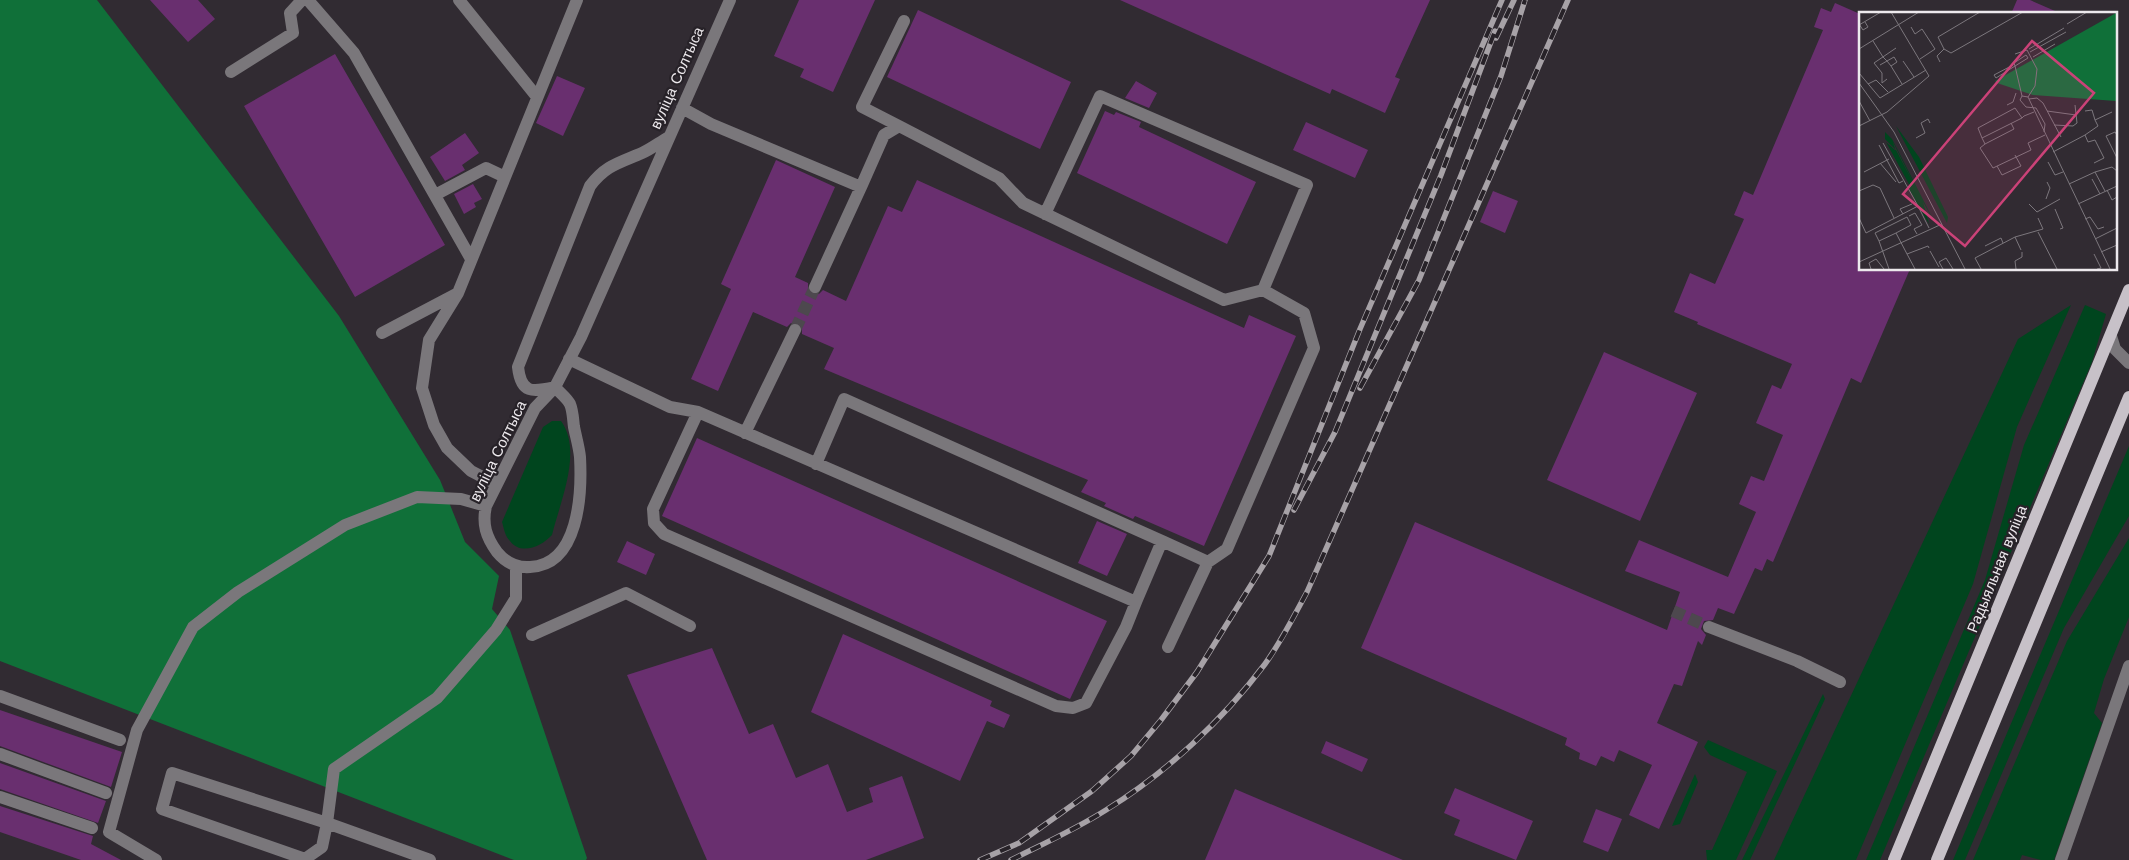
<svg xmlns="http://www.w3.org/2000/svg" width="2129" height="860" font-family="'Work Sans',sans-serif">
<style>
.green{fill:#00451e}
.forest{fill:#107039}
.building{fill:#692f6f}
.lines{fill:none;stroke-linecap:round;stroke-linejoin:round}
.minor-tunnel{stroke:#4d484e;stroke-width:12;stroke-dasharray:12 6;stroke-linecap:butt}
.minor{stroke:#7a777b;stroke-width:12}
.major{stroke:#c7c1c8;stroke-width:12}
.rail-casing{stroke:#a7a2a7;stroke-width:5.5}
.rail{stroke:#272228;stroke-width:4;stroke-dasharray:11;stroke-linecap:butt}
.labels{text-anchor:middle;stroke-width:4.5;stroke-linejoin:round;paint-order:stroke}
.street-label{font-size:15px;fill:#ede9ed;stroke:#272228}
.inset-road{fill:none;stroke:#7c777d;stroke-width:1}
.view{fill:#cb4278;fill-opacity:0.15;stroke:#cb4278;stroke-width:2.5}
.inset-edge{fill:none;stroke:#ede9ed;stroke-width:2.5}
</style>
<rect width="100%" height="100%" fill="#312b32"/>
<!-- green -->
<path class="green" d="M2071,305L2017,427L1973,584L1856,860H1774L2018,339Z
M2085,305L2106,314L2092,362L1880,860H1866L1985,580L2024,445Z
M552,421H561C583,451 560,502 552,535C542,546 521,556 510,541C505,536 504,529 502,522L543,427Z
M2129,446V516L2064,628L1965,860H1953Z
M2129,538V617L2104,679L2094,713L2102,723L2054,860H2041L2022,855L2020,860H1973L2067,641Z
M1823,694L1825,699L1750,860H1742Z
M1708,740L1777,771L1736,860H1707L1706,850H1712L1747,772L1710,755L1704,747Z
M1695,774L1698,782L1680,824L1672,826Z"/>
<!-- forest -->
<path class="forest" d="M0,0H97L339,316L440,480L465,542L499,576L492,609L510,630L587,858L586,860H514L0,661Z"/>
<!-- building -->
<path class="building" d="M150,0H198L215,19L188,42Z
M799,0H875L833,92L800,77L804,69L774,56Z
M1120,0H1430L1395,77L1400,79L1385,113L1332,89L1330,94Z
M2017,0H2030L2062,14H2011Z
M1835,3L1860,14V269H1910L1861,383L1851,378L1773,562L1767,559L1762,571L1755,568L1734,614L1718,608L1713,620L1704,621L1701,629L1706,635L1702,645L1698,641L1682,686L1674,684L1657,723L1698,742L1659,829L1629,815L1652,765L1619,750L1614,762L1601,756L1596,766L1579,759L1580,753L1565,745L1567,738L1361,648L1415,522L1667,630L1680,592L1625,571L1639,540L1728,577L1756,512L1739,504L1751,476L1764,481L1783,435L1756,423L1772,385L1781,389L1792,364L1697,324L1698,322L1674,312L1690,273L1715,284L1744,219L1734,215L1744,191L1753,195L1823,30L1814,27L1821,8L1831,12Z
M918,10L1071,82L1040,149L887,77Z
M335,54L445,245L355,297L244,106Z
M557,76L585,88L563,136L536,123Z
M1136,81L1157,93L1149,108L1125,98Z
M1105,111L1114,115L1116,112L1141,122L1139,127L1256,182L1227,244L1077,173Z
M1306,122L1368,150L1355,178L1293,150Z
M465,133L479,153L462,165L465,170L445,181L430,157Z
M776,160L835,187L795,277L808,283V291L812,295L819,294L823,290L846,301L888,206L902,212L917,180L1244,328L1249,315L1296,336L1204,546L1135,516L1133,519L1104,506L1106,503L1081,492L1088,480L824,369L834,348L802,334V326L798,323H791L787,327L753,312L718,391L691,379L731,289L721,284Z
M473,184L482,199L474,203L476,207L464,214L454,194Z
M1493,191L1518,201L1505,233L1480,222Z
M1604,352L1697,393L1640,521L1547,480Z
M697,438L1107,621L1070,699L662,516Z
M1097,521L1127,534L1107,576L1078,563Z
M627,541L655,554L646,575L617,562Z
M843,634L992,701L990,706L1010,715L1004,728L987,721L960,781L811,712Z
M712,648L749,734L773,724L796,778L828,764L847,812L873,802L869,788L902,776L924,838L866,860H707L627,675Z
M0,710L122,752L111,787L0,746Z
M1326,741L1368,759L1362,772L1321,753Z
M0,763L106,801L98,823L0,789Z
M1455,788L1533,821L1516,860L1454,835L1460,820L1444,813Z
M1235,789L1403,860H1205Z
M0,806L93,836L91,844L121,860H81L0,832Z
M1596,809L1622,819L1608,852L1583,842Z"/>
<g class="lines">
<!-- minor-tunnel -->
<path class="minor-tunnel" d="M795,330L815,287
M1673,611L1709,627"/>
<!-- minor -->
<path class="minor" d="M308,0L354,53L471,259
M459,0L537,97
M231,72L293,33L290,13L302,0
M682,108L711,124L861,187L884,135L899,126L999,178L1023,203L1224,300L1263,290L1304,313L1314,348L1227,549L1208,562L1162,541L1136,602
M899,126L862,107L904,21
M435,195L486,168L505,177
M1045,214L1100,96L1307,185L1263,290
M815,287L861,187
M382,333L458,293
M2111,336L2115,349L2129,363
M569,359L670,407L698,412L1136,602L1126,627L1086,703L1073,708L1056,706L664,534L654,523L653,509L698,412
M555,387C559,392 567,398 570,404C573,411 573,420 574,427C576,437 579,447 580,457C582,494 579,565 530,567C517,568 506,563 497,552C486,537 482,524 486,506L535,408L555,387L581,337L730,0
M555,387C532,392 521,394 518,367L590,186C606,165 619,163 642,153C651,149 660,142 669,137
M745,433L795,330
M816,464L844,399L1162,541
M496,484L471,471L447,448L434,425L422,388L429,340L458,293L577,0
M1709,627L1797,661L1840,682
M532,635L626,593L690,626
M1168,647L1208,562
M0,696L120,740
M0,754L106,793
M172,773L327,823L322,847L305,859L162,809Z
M0,797L92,828
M156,860L109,832L137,730L193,627L238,592L345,525L417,497L461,499L486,506
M430,860L327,823L334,769L437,698L496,630L516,598V567
M2061,860L2129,666"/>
<!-- major -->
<path class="major" d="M1894,860L2129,290
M1937,860L2129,397"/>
<!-- rail casing -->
<g class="rail-casing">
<path id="rail" d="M1496,38L1514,0
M1360,388L1419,280L1501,76L1525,0
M1294,510L1335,432L1441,175L1495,31
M980,860L1019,843L1092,791L1131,756L1161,720L1197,672L1269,556L1360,329L1502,0
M1011,860C1043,844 1076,829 1106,810C1166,773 1222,721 1265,664C1281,642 1294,616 1307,592L1568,0"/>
</g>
<!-- rail -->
<use href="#rail" class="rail"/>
</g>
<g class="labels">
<!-- street labels -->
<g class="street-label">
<text transform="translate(677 78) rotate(-66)" y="5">вуліца Солтыса</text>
<text transform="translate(498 451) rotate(-64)" y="5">вуліца Солтыса</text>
<text transform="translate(1997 569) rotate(-68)" y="5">Радыяльная вуліца</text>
</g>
</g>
<!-- overview -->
<g transform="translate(1859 12)">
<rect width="258" height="258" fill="#312b32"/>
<path d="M37,114L60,145L89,205L88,211ZM26,120L33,127L31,123L76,211L64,190L70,212L49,176L51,174L27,130L36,138H37L58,178L34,130L36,137L26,127Z" fill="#00451e"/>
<path d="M257,1V89L174,83L138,71L136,69Z" fill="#107039"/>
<path class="inset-road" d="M0,12L4,18L9,15L6,10M208,12L228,0M0,13L22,0M52,15L56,22L63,17L76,37L61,47M14,29L24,45L28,49L32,54L38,50L35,45L21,53M0,37L60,0M85,37L92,41L164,0M170,37L205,16M171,40L207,20M156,42L168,38L178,57L176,74L169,85M167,43L169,46L156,54L155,51ZM174,45L196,32M44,49L55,65M81,50L78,44L85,37L79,25L121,0M154,53L135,63L137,66L156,54L163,84M32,54L43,72M0,61L21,86L67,58M28,67L23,71V61L15,51L37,36M0,71L35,120L106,257M9,72L17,68L29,80M163,84L169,85L251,257M163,84L161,88L167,95L177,96L186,112L185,120M170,87L178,86L184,91L202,125M0,89L11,109M148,93L154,90L157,81M188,99L217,103M226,99L233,98L236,108M163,106L156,96L119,116L123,126L163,106L165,104L175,100M195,113L214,114L218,111L216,93M0,114L28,100L70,64L32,0M226,123L239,114L236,108L253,100M258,123L256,120L247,124L258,146M57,126L66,121L62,111L69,107L71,111M123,126L126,132L121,136L134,156L172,138L169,131L186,123M24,131L59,194M126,132L155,117L152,111M20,133L40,171L44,169M194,140L226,123L229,130L236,128L245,146L235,151M189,150L196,163L204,160M21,151L37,170M138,154L143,163L162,154L156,143M5,160L30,147M233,167L241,182M210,172L236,160M248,178L253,188L258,185M0,179L14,173L21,176L35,206M246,179L236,160L253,155L258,159M187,187L191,176L188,170M170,192L178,200L201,187M219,192L258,174M196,197L204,216L201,217M44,202L41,197L53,192M50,204L56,201L63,213L55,217L58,222M0,206L7,221L59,194L70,216M226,207L231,205L239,217L245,215M179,220L198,257M156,225L184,217L179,206M236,227L258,216M20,229L16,221L48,205L52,213L37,221M126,234L142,226L144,231M71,239L80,255M242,240L258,233M235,242L242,256L238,257M0,250L83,212M12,257L10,251L17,247L25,257M30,257L20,229L37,221L48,242M56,257L48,242L69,234L70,236M84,257L80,250L87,246L94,257M122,257L116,246L156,225L162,238M157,257L156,249L163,245V240"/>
<path class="view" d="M173,29L235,81L106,234L44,182Z"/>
<rect width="258" height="258" class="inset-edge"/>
</g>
</svg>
